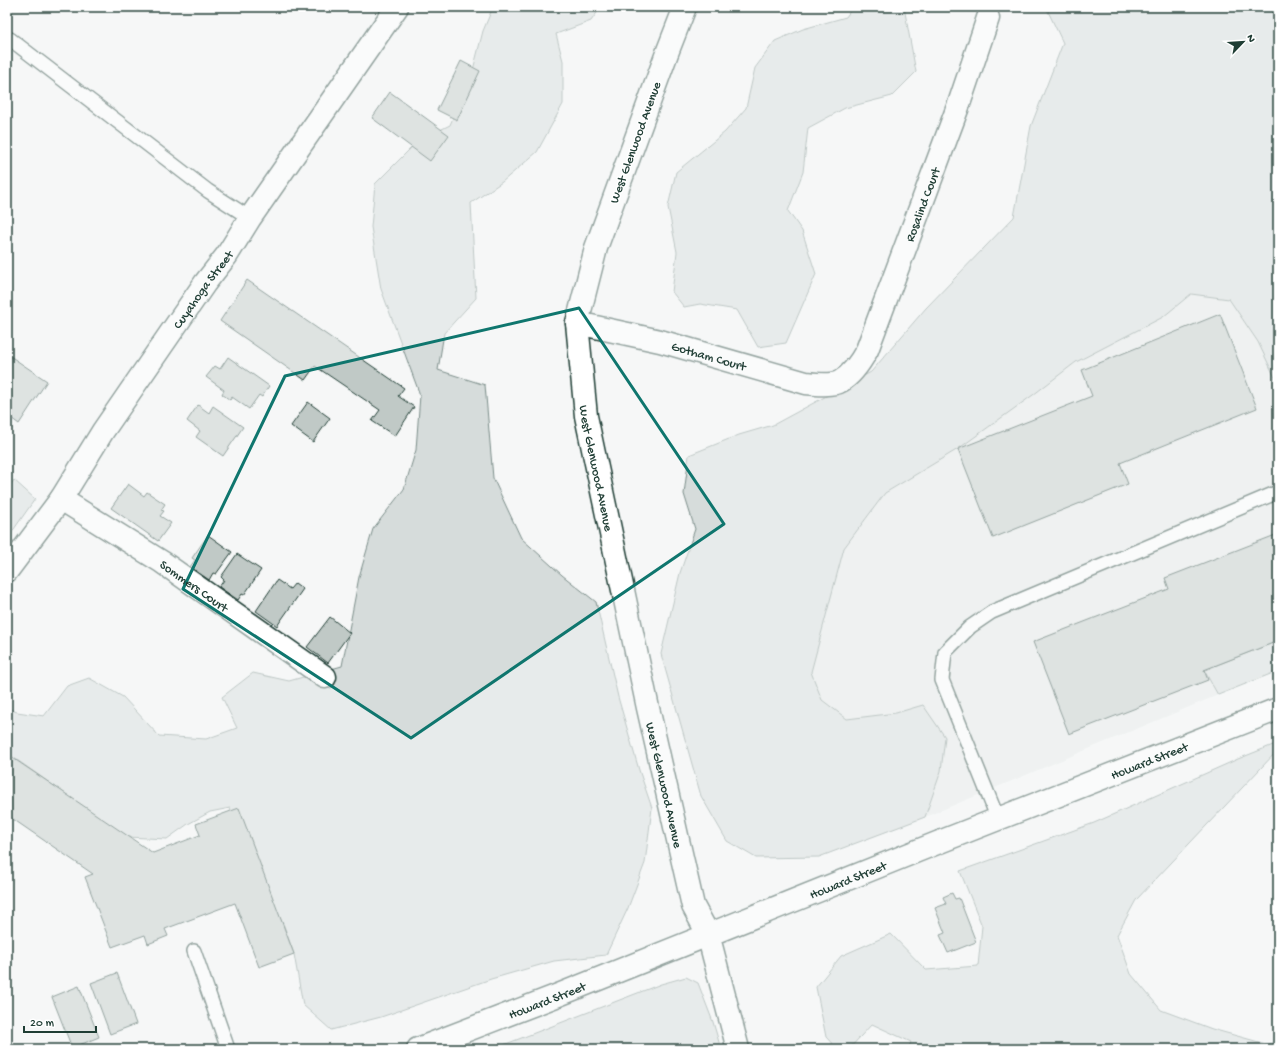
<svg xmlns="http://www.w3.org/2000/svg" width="1285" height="1056" font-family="'Gochi Hand',sans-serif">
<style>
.built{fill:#e6e9e8}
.green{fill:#d6dcdb;stroke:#7a8c88}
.building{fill:#c0c9c6;stroke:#1f3d34}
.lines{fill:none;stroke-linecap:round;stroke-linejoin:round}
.service-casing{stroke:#1f3d34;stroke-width:16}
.minor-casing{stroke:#1f3d34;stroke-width:25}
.tertiary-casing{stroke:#1f3d34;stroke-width:25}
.secondary-casing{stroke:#1f3d34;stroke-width:25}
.service{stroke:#fff;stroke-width:13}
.minor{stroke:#fff;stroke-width:22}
.tertiary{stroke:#fff;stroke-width:22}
.secondary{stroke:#fff;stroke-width:22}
.marked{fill:none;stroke:#0f766e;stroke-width:3;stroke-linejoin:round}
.labels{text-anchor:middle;stroke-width:3;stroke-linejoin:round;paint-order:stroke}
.street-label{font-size:13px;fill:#1f3d34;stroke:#fff}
</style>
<rect width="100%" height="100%" fill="#f6f7f7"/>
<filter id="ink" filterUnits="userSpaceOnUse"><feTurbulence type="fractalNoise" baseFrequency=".025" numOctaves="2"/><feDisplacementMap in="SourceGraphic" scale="8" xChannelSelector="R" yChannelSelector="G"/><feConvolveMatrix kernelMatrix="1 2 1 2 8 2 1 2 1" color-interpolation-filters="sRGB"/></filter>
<g filter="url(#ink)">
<!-- built -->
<path class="built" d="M1191,294L1229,299L1258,342L1278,384V641L1204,670L1218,695L925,817L941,771L923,705L896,713L847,719L822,700L811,672L844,548L885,493L961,446L1033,395L1076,362L1163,317Z"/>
<!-- green -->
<path class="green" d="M493,7H601L591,21L556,34L563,61V104L537,152L502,182L471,203L476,298L444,333L438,370L485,385L493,478L521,538L562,575L596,602L618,697L639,770L652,808L645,863L628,908L606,955L554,961L491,979L381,1017L331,1030L303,1005L294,954L284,926L252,859L230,808L210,812L188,824L167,839L127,837L7,753V708L17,712L44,716L67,686L89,678L123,697L159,736L206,739L237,728L222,697L253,673L289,681L342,666L359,577L373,529L404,489L416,450L420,395L381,289L371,227L375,184L418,141L450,125L473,70L483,31Z
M853,7H904L916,72L892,96L845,108L808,128L803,172L788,211L802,231L816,274L786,343L758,347L737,310L700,304L684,307L672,292L677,252L668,207L676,172L725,132L746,108L755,68L775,41L803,29L846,17Z
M1046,7H1278V384L1258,342L1229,299L1191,294L1163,317L1076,362L1033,395L958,449L885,493L844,548L811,672L822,700L847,719L896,713L923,705L945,737L941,771L925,817L819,857L756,858L727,841L701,796L661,654L680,573L695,529L684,494L689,455L739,435L773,425L871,372L926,308L1014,217L1031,126L1063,43Z
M14,480L35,499L7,539V490Z
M1278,641V671L1218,695L1204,670Z
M1278,743V750L1136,900L1117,935L1131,974L1161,1010L1212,1029L1266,1044L1278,1042V1049H908L911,1042L872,1024L849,1049H837L826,1037L816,987L841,956L891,934L926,970L978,966L982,926L960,871L1094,823L1238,759Z
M686,977L698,983L713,1022L721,1049H493L661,984Z"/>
<!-- building -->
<path class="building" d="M461,61L480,71L457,120L437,110Z
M390,92L449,135L430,161L372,118Z
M247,280L404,388L398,396L414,407L395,436L372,421L380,410L315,366L305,380L220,321Z
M1220,314L1257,408L1120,463L1128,484L993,538L958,449L1092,396L1082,370Z
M7,354L47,381L19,424L7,415Z
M228,357L269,386L262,397L259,395L249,409L232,397L230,400L222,394L224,390L206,377L215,366L220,369Z
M308,402L330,418L313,442L291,426Z
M198,405L209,413L213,406L243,427L223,456L196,437L200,431L187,421Z
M128,484L144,496L147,492L165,504L161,510L164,511L160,516L171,523L158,541L111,508Z
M1278,534V641L1204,670L1208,680L1069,734L1033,642L1169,589L1165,578Z
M208,535L232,552L216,574L213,573L209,580L190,567L195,560L192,558Z
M237,554L261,570L244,595L242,594L238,600L219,587L224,580L221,577Z
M277,580L290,589L295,583L303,589L277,626L256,611Z
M330,617L350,633L328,663L307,647Z
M7,754L153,853L200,835L196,824L239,808L294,954L259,967L235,903L165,929L168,936L148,944L145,935L112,947L85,877L93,874L7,815Z
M952,893L955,899L959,898L976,942L948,953L940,935L945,933L935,908L946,904L943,897Z
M117,973L136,1024L110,1034L91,983Z
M79,986L99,1037L72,1048L52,997Z"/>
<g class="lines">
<!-- service casing -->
<g class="service-casing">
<path id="service" d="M10,39L208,191L250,218
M998,819L942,680L945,652L970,627L992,612L1278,492
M194,951L228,1049"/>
</g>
<!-- minor casing -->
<g class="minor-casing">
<g id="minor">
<path id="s1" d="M685,7L667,53L596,248L577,323L586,416L648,708L693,906L708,934"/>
<path id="s2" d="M577,323L660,341L806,383C815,384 833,386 841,381C853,374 861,361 867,350L959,104L988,18"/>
<path id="s3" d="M61,499L162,562L325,677"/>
</g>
</g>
<!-- tertiary casing -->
<g class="tertiary-casing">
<g id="tertiary">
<path id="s4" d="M7,571L61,499L103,431L205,283L227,255L250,218L397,7"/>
<path d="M708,934L738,1049"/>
</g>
</g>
<!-- secondary casing -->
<g class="secondary-casing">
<g id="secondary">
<path id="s5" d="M418,1049L561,994L942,841L1278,709"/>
</g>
</g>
<!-- service -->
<use href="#service" class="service"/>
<!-- minor -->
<use href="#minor" class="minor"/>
<!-- tertiary -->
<use href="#tertiary" class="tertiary"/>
<!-- secondary -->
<use href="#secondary" class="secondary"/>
</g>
</g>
<!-- marked area -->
<path d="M0 0H1285V1056H0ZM579,308L724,524L411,738L183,589L285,376Z" fill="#f6f7f7" fill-opacity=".55" fill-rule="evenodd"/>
<path class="marked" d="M579,308L724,524L411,738L183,589L285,376Z"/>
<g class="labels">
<!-- street labels -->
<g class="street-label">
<text transform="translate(634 142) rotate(-70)" y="5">West Glenwood Avenue</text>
<text dy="5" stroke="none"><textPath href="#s2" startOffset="469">Rosalind Court</textPath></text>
<text dy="5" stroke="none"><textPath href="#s4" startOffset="343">Cuyahoga Street</textPath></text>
<text dy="5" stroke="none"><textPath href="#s2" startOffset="136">Gotham Court</textPath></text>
<text dy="5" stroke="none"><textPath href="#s1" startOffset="481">West Glenwood Avenue</textPath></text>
<text dy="5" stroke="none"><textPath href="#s3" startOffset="159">Sommers Court</textPath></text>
<text dy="5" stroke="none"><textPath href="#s5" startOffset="786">Howard Street</textPath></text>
<text dy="5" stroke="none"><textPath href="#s1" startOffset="805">West Glenwood Avenue</textPath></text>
<text dy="5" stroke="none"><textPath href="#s5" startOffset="462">Howard Street</textPath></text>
<text dy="5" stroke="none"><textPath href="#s5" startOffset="138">Howard Street</textPath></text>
</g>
</g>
<!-- margin -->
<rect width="1285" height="1056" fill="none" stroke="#fff" stroke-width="24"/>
<rect x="12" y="12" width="1261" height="1032" fill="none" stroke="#1f3d34" stroke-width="1.5" filter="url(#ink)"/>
<!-- north arrow -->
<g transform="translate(1243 42) rotate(65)" stroke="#ffffff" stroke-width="3" paint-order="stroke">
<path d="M0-3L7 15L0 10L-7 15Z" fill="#1f3d34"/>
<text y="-6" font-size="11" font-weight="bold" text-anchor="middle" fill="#1f3d34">N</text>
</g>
<!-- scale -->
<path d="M24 1026v6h72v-6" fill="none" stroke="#1f3d34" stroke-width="2"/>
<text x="30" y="1026" font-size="12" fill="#1f3d34" stroke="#ffffff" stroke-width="3" paint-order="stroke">20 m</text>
</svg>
